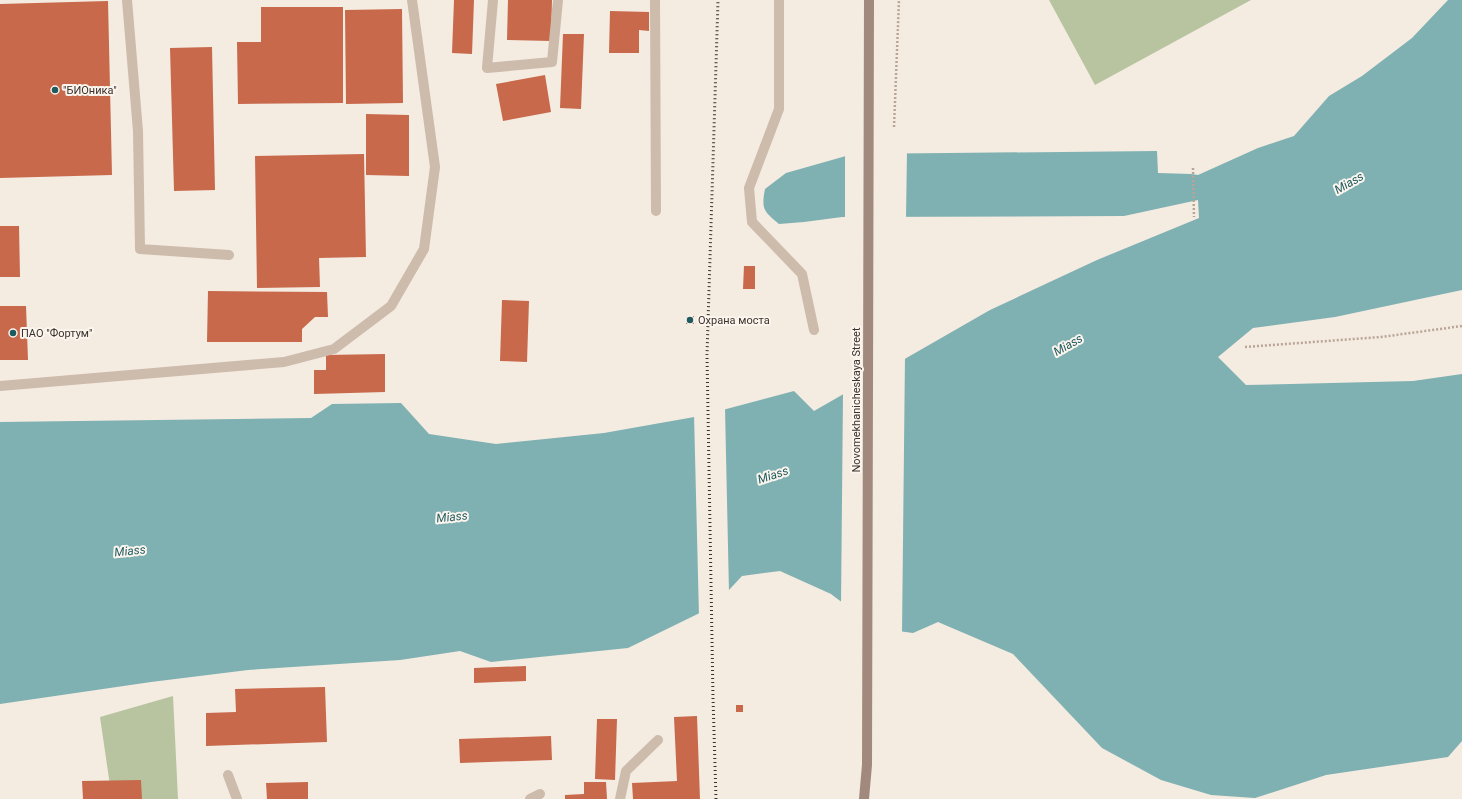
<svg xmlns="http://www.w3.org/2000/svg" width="1462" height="799" font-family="Roboto,sans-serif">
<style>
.green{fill:#b8c4a0}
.water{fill:#7fb0b2}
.pier{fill:#f4ebe1}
.building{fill:#c8694b}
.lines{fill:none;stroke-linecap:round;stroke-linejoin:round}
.path{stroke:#b9a596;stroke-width:2.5;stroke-dasharray:2 2;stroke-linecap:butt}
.lane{stroke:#cdbbac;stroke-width:10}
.secondary{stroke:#a18a7d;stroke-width:10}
.rail{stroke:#3b302b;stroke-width:3;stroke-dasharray:1 3;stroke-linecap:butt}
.poi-dot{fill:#1f5a5e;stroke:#fbf5ee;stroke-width:1.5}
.labels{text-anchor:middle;stroke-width:4;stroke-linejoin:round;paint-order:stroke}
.poi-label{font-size:11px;fill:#3b302b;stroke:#fbf5ee;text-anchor:start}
.street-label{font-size:11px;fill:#3b302b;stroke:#fbf5ee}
.water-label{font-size:12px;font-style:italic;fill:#1f5a5e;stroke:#fbf5ee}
</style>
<rect width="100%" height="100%" fill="#f4ebe1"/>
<!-- green -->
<path class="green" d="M1049,0H1251L1095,85Z
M173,696L178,799H112L100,717Z"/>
<!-- water -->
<path class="water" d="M1448,0H1462V290L1335,317L1253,328L1218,357L1246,385L1413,381L1462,374V741L1448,757L1326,775L1255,798L1211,795L1161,780L1102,748L1013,654L938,622L913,633L876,628L831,594L780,571L742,576L714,606L628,648L491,662L460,651L400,660L248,670L151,682L0,704V422L311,418L332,404L401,403L429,434L496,444L604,433L700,416L794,391L814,411L990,310L1097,260L1199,218L1198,200L1124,216L842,217L804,222L779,224C764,211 761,210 765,189L786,173L853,154L1157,151L1158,173L1191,174L1198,175L1258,148L1294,136L1329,96L1362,76L1412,38Z"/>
<!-- pier -->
<path class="pier" d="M907,151L906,219H845V154L853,152Z
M905,356L902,634L875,630L841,605L843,392Z
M725,407L729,593L715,608L699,616L694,415Z"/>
<!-- building -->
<path class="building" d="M454,0H474L472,54L452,53Z
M508,0H552L551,41L507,40Z
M108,1L112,175L0,178V4Z
M261,7H343V103L238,104L237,42H261Z
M402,9L403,103L346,104L345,10Z
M610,11L649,12V31L639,30V53H609Z
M563,34H584L581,109L560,108Z
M212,47L215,190L174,191L170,48Z
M545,75L551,112L503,121L496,84Z
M366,114L409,115V176L366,175Z
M364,154L366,257L319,258L320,287L257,288L255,156Z
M0,226H19L20,277H0Z
M744,266H755V289H743Z
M208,291L327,292L328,317H315L302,329V342H207Z
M502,300L529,301L527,362L500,361Z
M0,306H26L28,360H0Z
M694,316V324H686V317Z
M385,354V392L314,394V370H326V355Z
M526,666V681L474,683V668Z
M325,687L327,742L206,746V713L236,712L235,689Z
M736,705H743V712H736Z
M697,716L700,799H633L632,783L677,781L674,717Z
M597,719H617L615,780L595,779Z
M551,736L552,760L460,763L459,739Z
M141,780L142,799H83L82,781Z
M308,782V799H267L266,783Z
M584,782H606L607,799H565V795L584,794Z"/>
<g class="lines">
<!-- path -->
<path class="path" d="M894,127L899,0
M1193,168L1194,217
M1245,347L1381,337L1462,326"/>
<!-- lane -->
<path class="lane" d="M127,0L138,131L140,249L229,255
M493,0L487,68L552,62L558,0
M655,0L656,211
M779,0V109L749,188L752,222L802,274L814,330
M0,386L284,362L334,349L391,306L424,249L435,167L412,0
M228,775L237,799
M530,799L540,794
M620,799L626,771L658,740"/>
<!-- secondary -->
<path class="secondary" d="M864,799L867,765L869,0"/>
<!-- rail -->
<path class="rail" d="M716,799L713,698L707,355L718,0"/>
</g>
<!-- markers -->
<g class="poi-dot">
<circle cx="55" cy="90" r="4"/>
<circle cx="690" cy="320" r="4"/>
<circle cx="13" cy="333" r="4"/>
</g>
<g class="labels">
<!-- poi labels -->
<g class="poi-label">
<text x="63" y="94">"БИОника"</text>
<text x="698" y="324">Охрана моста</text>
<text x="21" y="337">ПАО "Фортум"</text>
</g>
<!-- street labels -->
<g class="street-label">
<text transform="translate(856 400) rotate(-90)" y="4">Novomekhanicheskaya Street</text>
</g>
<!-- water labels -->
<g class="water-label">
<text transform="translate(1349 183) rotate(-30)" y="4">Miass</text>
<text transform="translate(1068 345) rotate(-30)" y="4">Miass</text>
<text transform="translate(773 475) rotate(-18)" y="4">Miass</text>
<text transform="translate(452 517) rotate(-6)" y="4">Miass</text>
<text transform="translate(130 551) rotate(-6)" y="4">Miass</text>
</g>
</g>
</svg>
